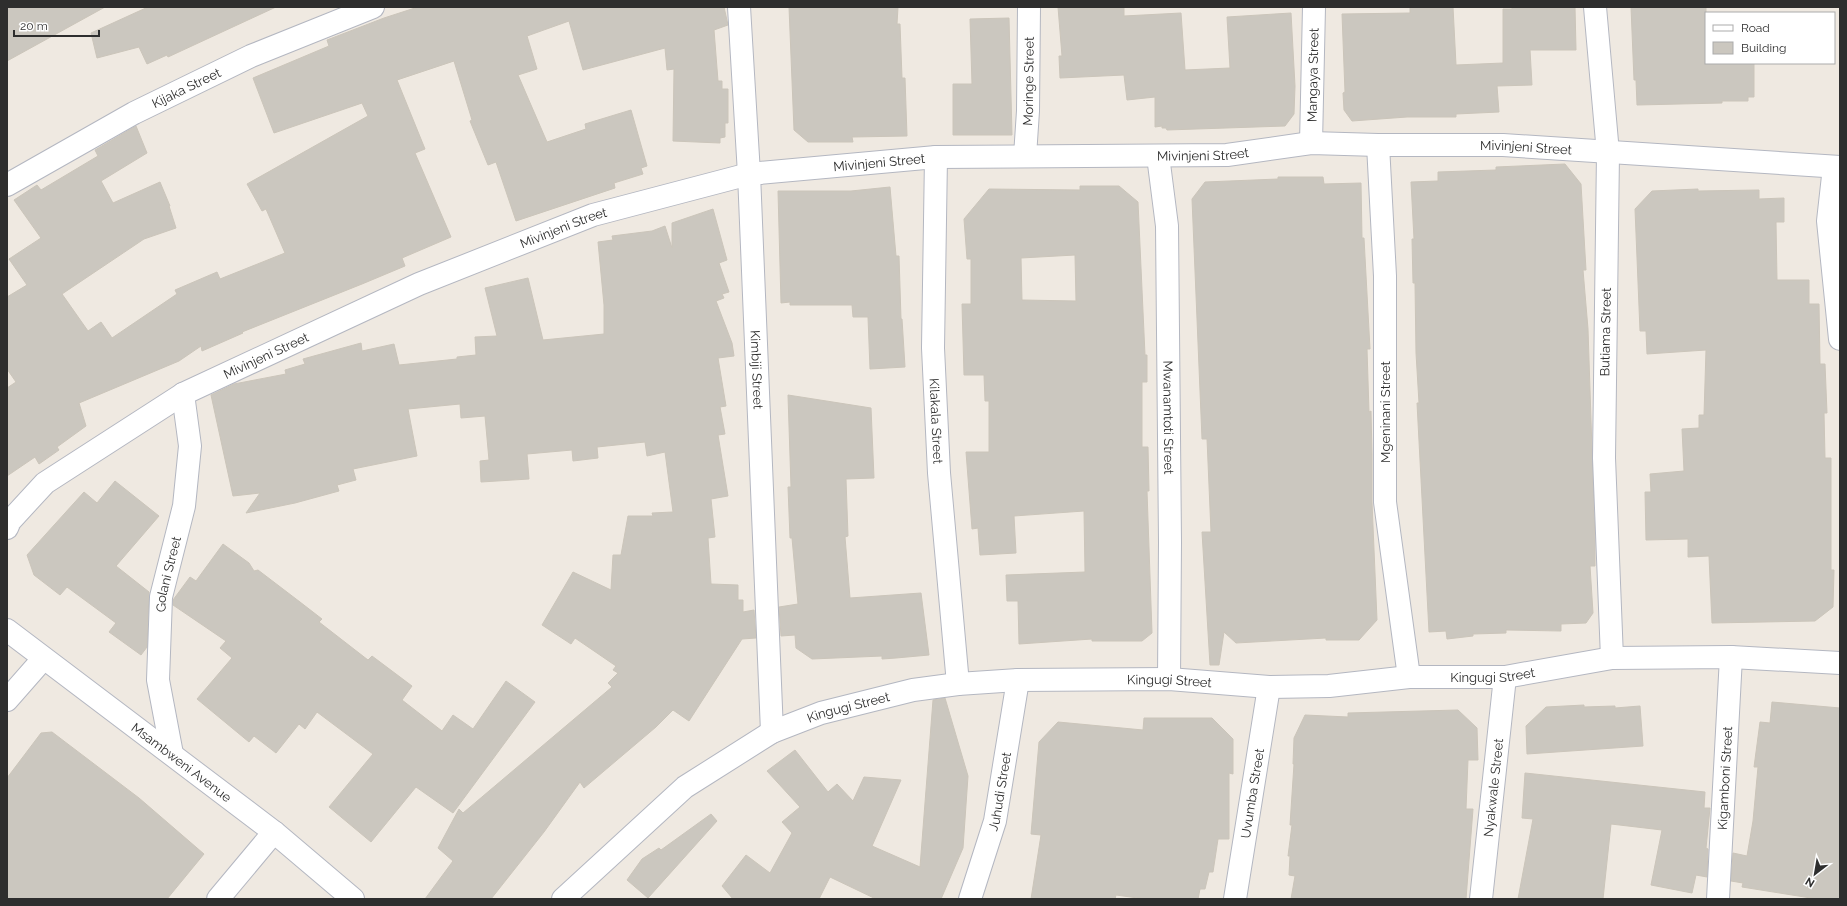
<svg xmlns="http://www.w3.org/2000/svg" width="1847" height="906" font-family="Raleway,sans-serif">
<style>
.building{fill:#cbc7bf;stroke:#cbc5ba;fill-rule:evenodd}
.lines{fill:none;stroke-linecap:round;stroke-linejoin:round}
.minor-casing{stroke:#b4b7c1;stroke-width:24}
.minor{stroke:#fff;stroke-width:22}
.labels{text-anchor:middle;stroke-width:3;stroke-linejoin:round;paint-order:stroke}
.street-label{font-size:13px;fill:#2e2e2e;stroke:#fff}
</style>
<rect width="100%" height="100%" fill="#efe9e1"/>
<!-- building -->
<path class="building" d="M7,7H105L7,61Z
M148,7H276L168,57L167,55L147,64L139,47L97,58L91,33Z
M418,7H724L728,25L714,30L718,81H722V89H728V123H725V137L720,138V143L673,141L674,69L667,70L665,48L583,70L569,21L527,36L537,69L518,75L547,142L586,129L585,124L631,110L647,166L641,168L643,174L614,183L615,188L516,221L496,162L488,165L470,121L472,120L454,61L397,80L425,149L415,153L451,237L402,258L405,266L362,284L242,332L243,333L202,351L201,346L179,361L79,403L86,426L57,447L59,450L39,464L35,457L7,476V388L16,382L7,369V297L27,285L9,259L41,238L14,200L37,185L41,190L98,156L95,150L136,126L147,153L101,181L113,203L160,182L170,206H169L176,228L144,239L62,294L88,331L101,322L112,338L177,294L175,290L217,272L220,279L285,253L266,209L262,211L247,184L368,116L362,103L274,133L253,78L329,46L327,40L384,18Z
M789,7H898L897,24H900L902,78H905L907,136L852,137L853,142H808L794,130Z
M1058,7H1124V16L1181,13L1185,70L1230,68L1227,17L1291,13L1295,86L1294,114L1285,126L1167,130L1166,128H1162V126L1155,127V97L1127,100L1124,75L1060,78L1059,56H1062Z
M1410,7H1453L1456,65L1503,63V9H1512V7H1575L1576,50H1530L1532,85L1497,86L1499,112L1456,114V117H1407L1352,121L1344,110L1343,93L1345,92L1342,14L1410,13Z
M1631,7H1706V63H1754V97H1748V101H1722V103L1637,105L1636,80H1634Z
M1009,18L1012,135H953V84H972L970,19Z
M1565,164L1581,184L1586,270H1583L1588,329L1595,541V566H1590L1593,613L1586,623L1561,624V631L1506,630V633L1473,634V636L1447,639L1446,631L1429,632L1417,403H1419L1416,353L1415,283H1413L1412,239H1414L1411,182L1438,181V172L1496,170V167Z
M1278,177H1323L1324,184L1361,183L1362,238H1364L1370,349H1367L1369,412L1371,411L1372,455V502L1377,620L1359,640H1326V638L1236,643L1224,632L1219,665H1210L1202,532H1211L1207,439H1202L1192,199L1205,182L1278,179Z
M1080,186H1119L1138,202L1145,355H1147V382H1142V447H1148L1149,491H1147L1152,633L1142,641H1092V639L1019,644L1018,601H1007L1006,575L1085,572L1084,511L1014,516L1016,553L980,555L978,528L972,529L966,452H989V401H985L984,375H964L962,304H971V259H967L964,219L989,189L1080,190ZM1075,255L1076,301L1022,300L1021,258Z
M890,187L896,256H899L901,319H902L905,367L870,369L868,317H853L852,305H790V302L781,303L778,191H851Z
M1698,189V191L1759,190V199L1784,198V222H1776L1777,280H1809V304H1819L1820,364H1825L1827,413H1824L1825,458H1831V570H1834L1833,607L1815,621L1712,623L1709,556L1688,557V539L1646,540L1645,492H1651L1650,474L1684,471L1682,429L1699,428V415H1704L1706,350L1647,354L1646,331H1640L1635,209L1652,191Z
M713,209L727,260L719,263L729,292L722,294L724,298L716,301L732,343L734,356L718,358L726,406L720,407L725,434L718,435L728,496L711,499L715,537L708,538L711,584L738,585V600H743V612L754,610L756,638L742,639L689,721L673,710L656,727L584,788L580,782L544,832L491,899H425L453,861L438,848L459,809L463,813L612,687L608,683L618,673L613,670L616,666L575,638L571,644L542,625L573,572L611,590L613,555H621L628,516H653L652,513L673,512L665,452L647,456L645,442L597,447L598,458L573,461L572,450L527,454L529,479L481,482L480,461L489,460L485,416L461,418L460,404L408,409L417,456L353,469L356,480L337,485L339,491L295,503L246,513L260,493L233,496L211,395L234,384L286,374L285,370L305,364L303,359L361,343L362,351L394,344L399,365L457,359V357L476,355L475,337L497,336L485,288L528,278L543,340L604,334V305L598,242L613,240L612,236L652,231L665,226L672,248V223Z
M788,395L871,408L874,478L846,479L848,536L845,537L850,598L921,593L929,655L896,658L882,659V656L812,659L796,648L795,635L781,636L779,607L798,604L792,538H790L788,487H791Z
M115,481L159,516L116,566L149,592L147,647L141,655L109,632L116,623L67,587L60,595L34,575L27,555L84,492L97,503Z
M223,544L249,563L254,571L258,570L300,602L322,619L319,622L368,660L372,656L412,686L402,700L442,731L453,715L473,729L506,681L535,702L453,813L416,787L371,842L329,807L373,754L317,712L305,729L299,724L276,753L254,736L249,742L197,699L232,658L220,648L226,641L173,605V600L190,577L196,581Z
M945,698L968,776L963,848L941,899H876L830,877L819,899H733L722,886L746,855L770,873L792,833L782,822L800,807L767,771L795,750L828,792L837,784L853,801L864,777L901,780L872,846L920,867L933,700Z
M1772,702L1840,708V899H1817L1742,887L1743,883L1731,881L1733,853L1747,856L1753,821L1758,767H1754L1760,722L1770,723Z
M1584,705V707L1615,706V708L1640,706L1643,746L1527,754L1526,726L1546,707Z
M1458,710L1477,728L1478,760H1468L1466,809H1473L1466,899H1291L1295,876L1289,875L1290,856H1288L1292,825H1290L1294,764H1293L1294,738L1305,715L1348,717V713Z
M1144,718H1212L1233,739V774L1229,773V839H1218L1213,872H1209L1205,889H1200L1198,899H1145L1116,895L1115,899H1031L1041,835L1031,834L1039,742L1058,722L1143,730Z
M52,732L139,798L204,854L167,899H7V778L41,733Z
M1525,773L1705,792L1704,808H1710L1706,848L1708,849L1707,877L1696,875L1692,893L1651,885L1662,830L1611,824L1603,899H1518L1533,819L1522,818Z
M711,814L717,821L648,898L627,880L642,859L659,848L661,850Z"/>
<g class="lines">
<!-- minor casing -->
<g class="minor-casing">
<g id="minor">
<path id="s1" d="M739,7L749,174L772,732"/>
<path d="M1595,7L1608,153L1604,458L1612,658"/>
<path id="s2" d="M1311,143L1314,7"/>
<path d="M1378,145L1385,276V502L1409,677"/>
<path id="s3" d="M1025,156L1028,111L1029,7"/>
<path id="s4" d="M1158,156L1167,226L1170,542L1169,679"/>
<path id="s5" d="M936,157L933,348L939,473L958,684"/>
<path d="M1834,167L1828,221L1840,339"/>
<path id="s6" d="M7,185L134,113L251,56L373,7"/>
<path id="s7" d="M7,528L10,521L45,483L183,394L419,284L593,215L749,174L936,157L1227,155L1311,143L1378,145H1503L1840,167"/>
<path id="s8" d="M7,630L274,832L353,899"/>
<path d="M7,700L43,659"/>
<path id="s9" d="M172,754L158,680L161,597L184,506L190,446L183,394"/>
<path d="M218,899L274,832"/>
<path id="s10" d="M563,899L685,787L772,732L821,713L913,690L958,684L1018,680L1169,679L1269,687L1329,686L1409,677H1505L1612,658L1731,657L1840,663"/>
<path id="s11" d="M970,899L995,821L1018,680"/>
<path id="s12" d="M1235,899L1269,687"/>
<path id="s13" d="M1481,899L1505,677"/>
<path id="s14" d="M1718,899L1731,657"/>
</g>
</g>
<!-- minor -->
<use href="#minor" class="minor"/>
</g>
<g class="labels">
<!-- street labels -->
<g class="street-label">
<text dy="5" stroke="none"><textPath href="#s2" startOffset="68">Mangaya Street</textPath></text>
<text dy="5" stroke="none"><textPath href="#s3" startOffset="75">Moringe Street</textPath></text>
<text dy="5" stroke="none"><textPath href="#s6" startOffset="204">Kijaka Street</textPath></text>
<text dy="5" stroke="none"><textPath href="#s7" startOffset="1611">Mivinjeni Street</textPath></text>
<text dy="5" stroke="none"><textPath href="#s7" startOffset="1287">Mivinjeni Street</textPath></text>
<text dy="5" stroke="none"><textPath href="#s7" startOffset="963">Mivinjeni Street</textPath></text>
<text dy="5" stroke="none"><textPath href="#s7" startOffset="639">Mivinjeni Street</textPath></text>
<text transform="translate(1605 332) rotate(-89)" y="5">Butiama Street</text>
<text dy="5" stroke="none"><textPath href="#s7" startOffset="315">Mivinjeni Street</textPath></text>
<text dy="5" stroke="none"><textPath href="#s1" startOffset="363">Kimbiji Street</textPath></text>
<text transform="translate(1385 412) rotate(-90)" y="5">Mgeninani Street</text>
<text dy="5" stroke="none"><textPath href="#s4" startOffset="262">Mwanamtoti Street</textPath></text>
<text dy="5" stroke="none"><textPath href="#s5" startOffset="264">Kilakala Street</textPath></text>
<text dy="5" stroke="none"><textPath href="#s9" startOffset="182">Golani Street</textPath></text>
<text dy="5" stroke="none"><textPath href="#s10" startOffset="997">Kingugi Street</textPath></text>
<text dy="5" stroke="none"><textPath href="#s10" startOffset="673">Kingugi Street</textPath></text>
<text dy="5" stroke="none"><textPath href="#s10" startOffset="349">Kingugi Street</textPath></text>
<text dy="5" stroke="none"><textPath href="#s8" startOffset="219">Msambweni Avenue</textPath></text>
<text dy="5" stroke="none"><textPath href="#s14" startOffset="121">Kigamboni Street</textPath></text>
<text dy="5" stroke="none"><textPath href="#s13" startOffset="112">Nyakwale Street</textPath></text>
<text dy="5" stroke="none"><textPath href="#s11" startOffset="112">Juhudi Street</textPath></text>
<text dy="5" stroke="none"><textPath href="#s12" startOffset="107">Uvumba Street</textPath></text>
</g>
</g>
<!-- border -->
<rect width="1847" height="906" fill="none" stroke="#2e2e2e" stroke-width="16"/>
<!-- legend -->
<rect x="1705" y="12" width="130" height="52" fill="#ffffff" stroke="#ababab"/>
<rect x="1713" y="25" width="20" height="6" fill="#ffffff" stroke="#ababab"/>
<text x="1741" y="32" font-size="12" fill="#2e2e2e">Road</text>
<rect x="1713" y="42" width="20" height="12" fill="#cbc7bf" stroke="#ababab"/>
<text x="1741" y="52" font-size="12" fill="#2e2e2e">Building</text>
<!-- north arrow -->
<g transform="translate(1815 874) rotate(211)" stroke="#ffffff" stroke-width="3" paint-order="stroke">
<path d="M0-3L7 15L0 10L-7 15Z" fill="#2e2e2e"/>
<text y="-6" font-size="11" font-weight="bold" text-anchor="middle" fill="#2e2e2e">N</text>
</g>
<!-- scale -->
<path d="M14 30v6h85v-6" fill="none" stroke="#2e2e2e" stroke-width="2"/>
<text x="20" y="30" font-size="12" fill="#2e2e2e" stroke="#ffffff" stroke-width="3" paint-order="stroke">20 m</text>
</svg>
